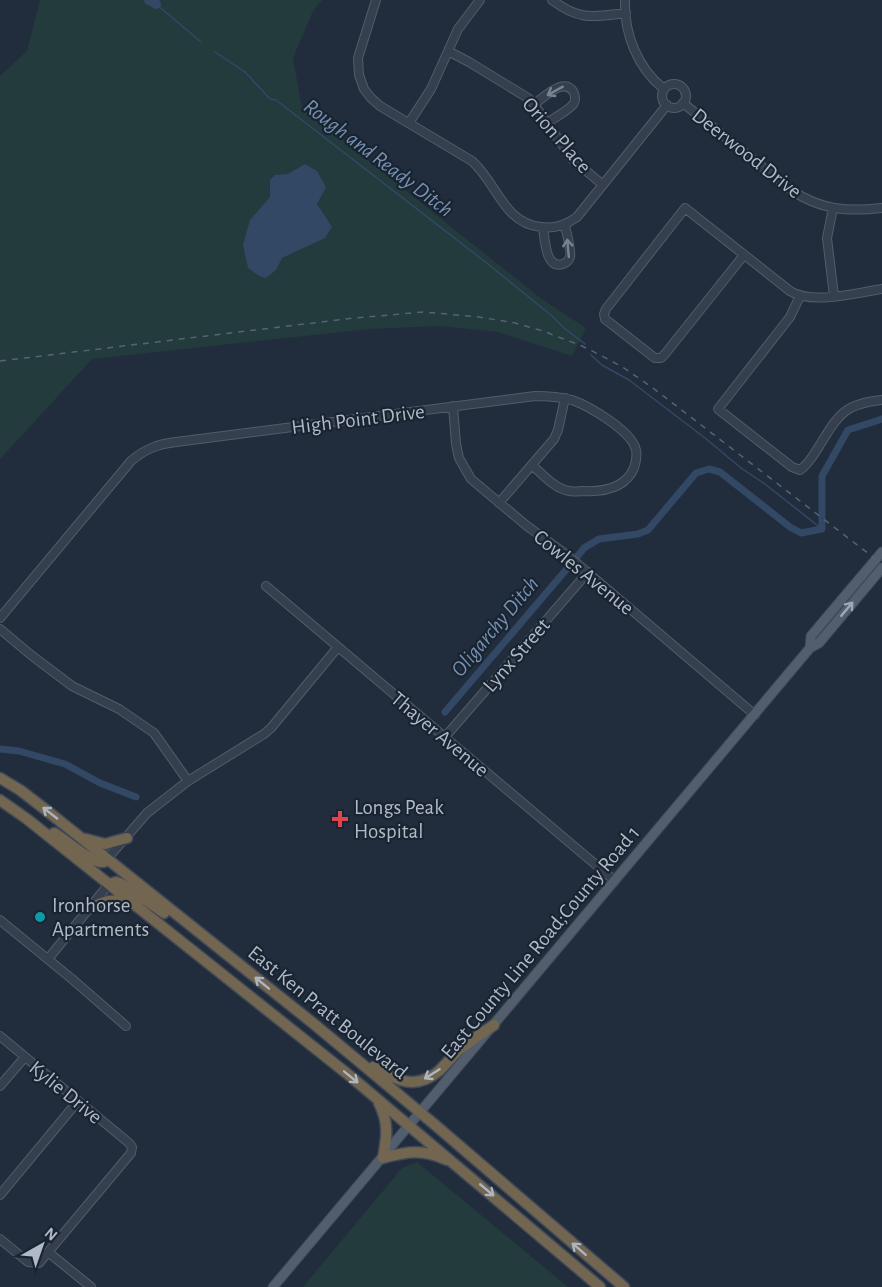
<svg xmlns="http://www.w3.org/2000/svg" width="882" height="1287" font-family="'Alegreya Sans',sans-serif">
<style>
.green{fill:#233b3d}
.water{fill:#334865}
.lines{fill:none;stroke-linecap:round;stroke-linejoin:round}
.stream{stroke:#334865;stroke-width:1.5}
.canal{stroke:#334865;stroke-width:7}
.river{stroke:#334865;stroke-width:10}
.minor-casing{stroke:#535c6a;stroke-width:10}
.major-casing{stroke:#3e4855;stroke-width:11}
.highway-casing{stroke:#404957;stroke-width:13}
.minor{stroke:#353f4d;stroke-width:8}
.major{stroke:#525e6d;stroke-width:9}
.highway{stroke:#736651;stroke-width:10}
.rail{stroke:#566374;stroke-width:1.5;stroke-dasharray:6 6;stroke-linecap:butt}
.oneway{stroke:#798291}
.oneway2{stroke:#9da7b6}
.oneway3{stroke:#adb5c2}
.health-dot{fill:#e0444e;stroke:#1a2431;stroke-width:2}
.culture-dot{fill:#0f9aa8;stroke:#1a2431;stroke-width:2}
.labels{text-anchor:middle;stroke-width:4.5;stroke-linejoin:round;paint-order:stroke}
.street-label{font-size:21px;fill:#b0b9c8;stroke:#1a2431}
.poi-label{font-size:21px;fill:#b0b9c8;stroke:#1a2431;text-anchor:start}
.water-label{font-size:22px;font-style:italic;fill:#7590b2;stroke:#1a2431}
</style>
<rect width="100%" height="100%" fill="#212d3d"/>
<!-- green -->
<path class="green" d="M40,0H322L313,11L293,58L302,108L543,300L586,328L572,356L498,332L440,326L370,329L92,359L0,459V76L27,51Z
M417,1162L568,1287H303L402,1168Z"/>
<!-- water -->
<path class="water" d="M305,164L317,171L326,187L317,204L332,227L325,238L282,258L276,270L266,278L259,276L248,268L243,245L250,220L270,197V180L275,175L288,174Z"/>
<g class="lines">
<!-- stream -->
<path class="stream" d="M156,4L201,42
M215,52L245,72L270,99L276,100L488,264L552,316L564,328L585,344
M591,355L602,365L629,380L705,438L741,468L765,484L822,529"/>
<!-- canal -->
<path class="canal" d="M577,557L584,548L599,539L638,534L648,530L696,473L709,469L720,472L790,527L801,533L822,529V476L848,430L882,419
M445,712L571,564
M0,749L19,751L65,764L100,783L136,797"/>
<!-- river -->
<path class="river" d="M149,0L156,4"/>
<!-- minor casing -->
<g class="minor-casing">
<path id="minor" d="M376,0L358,58L359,75L364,89L371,98L380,106L472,161C497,183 504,224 541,227C554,229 566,225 577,217L667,105
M552,0C580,21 593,17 626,13
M625,0C624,33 637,68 664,89
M448,51L469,62L528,98L534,104L572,159L603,185
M662 96a12 12 0 1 1 24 0a12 12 0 1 1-24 0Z
M683,103L791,190C821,210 847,212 882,208
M534,104C544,98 565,75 574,93C575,96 576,99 574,103C571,109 554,118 547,123
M409,123L431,89L458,29L480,0
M833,208L827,238L834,296
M543,228C545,238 545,270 563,264C566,263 569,260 570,257C572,251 566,232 565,225
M744,255L665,354L661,358H655L651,355L605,319L604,314L606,309L685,208L790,291C812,305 856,293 882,289
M800,296L790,317L718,409L792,467L800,470C808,465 813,456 818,448C838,416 842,404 882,400
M453,406L456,444L459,458L471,479L527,526L567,555L755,715
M499,503L554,439L558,430L565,398
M266,586L615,881
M0,618L131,461C145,449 158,444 176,442L535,396C548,396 560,397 572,400C589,406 632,431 636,450C637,455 636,462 634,468C625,489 603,492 583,491C579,491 574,492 569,491C555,489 542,474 532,465
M0,629L31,655L72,686L119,709L154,733L188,781
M445,737L588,572
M107,859L147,813L188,781L264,734L271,728L338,647
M0,920L72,979L126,1026
M48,959L109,884
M0,1036L129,1143L132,1147L131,1153L39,1263L28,1262L0,1239
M0,1086L25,1057
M0,1195L78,1101
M48,1252L91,1287"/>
</g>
<!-- major casing -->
<g class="major-casing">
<path id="major" d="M810,648L811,636L882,552
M273,1287L810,648L819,643L882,568"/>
</g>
<!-- highway casing -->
<g class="highway-casing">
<path id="highway" d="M0,778L20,790L46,810L314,1024L434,1124L624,1287
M0,800L27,819L350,1076L600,1287
M54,833C65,839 92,864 103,862C105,862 106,860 107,859
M86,839L105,844L127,838
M109,884L116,882L122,884L164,913
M89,909C104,900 115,898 131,904
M373,1067C397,1080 415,1091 439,1071C446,1064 452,1057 459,1050C470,1041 482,1033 494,1025
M379,1103C389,1123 387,1136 383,1158C408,1151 423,1149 447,1160"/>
</g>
<!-- minor -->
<use href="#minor" class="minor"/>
<!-- major -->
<use href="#major" class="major"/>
<!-- highway -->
<use href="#highway" class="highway"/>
<!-- rail -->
<path class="rail" d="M0,361L354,318L424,312L479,317L515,323L543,331L582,346L602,356L624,368L653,388L882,564"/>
</g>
<!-- one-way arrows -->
<defs><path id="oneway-shaft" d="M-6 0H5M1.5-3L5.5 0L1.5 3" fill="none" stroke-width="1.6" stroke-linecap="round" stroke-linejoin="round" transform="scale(1.5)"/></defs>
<g class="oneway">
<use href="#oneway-shaft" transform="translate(555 91) rotate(151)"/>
<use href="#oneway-shaft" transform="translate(568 248) rotate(-95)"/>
</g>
<use class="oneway2" href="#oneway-shaft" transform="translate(847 609) rotate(-50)"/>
<g class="oneway3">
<use href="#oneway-shaft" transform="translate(50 813) rotate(-142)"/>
<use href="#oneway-shaft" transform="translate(262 983) rotate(-141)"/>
<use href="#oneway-shaft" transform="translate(432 1074) rotate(148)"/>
<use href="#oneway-shaft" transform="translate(351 1077) rotate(39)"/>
<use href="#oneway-shaft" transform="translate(487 1190) rotate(40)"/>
<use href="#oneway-shaft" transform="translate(579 1249) rotate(-139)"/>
</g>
<!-- markers -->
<path class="health-dot" d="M337 810h6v6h6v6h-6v6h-6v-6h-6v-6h6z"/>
<circle class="culture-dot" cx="40" cy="917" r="6"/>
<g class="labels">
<!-- street labels -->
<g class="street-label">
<text transform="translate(557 135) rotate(49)" y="7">Orion Place</text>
<text transform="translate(747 153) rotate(38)" y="7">Deerwood Drive</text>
<text transform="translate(358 419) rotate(-7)" y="7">High Point Drive</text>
<text transform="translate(584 572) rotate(39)" y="7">Cowles Avenue</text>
<text transform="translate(516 655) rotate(-49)" y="7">Lynx Street</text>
<text transform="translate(440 734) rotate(40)" y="7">Thayer Avenue</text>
<text transform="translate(540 942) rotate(-50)" y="7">East County Line Road;County Road 1</text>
<text transform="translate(328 1012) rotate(39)" y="7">East Ken Pratt Boulevard</text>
<text transform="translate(66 1092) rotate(39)" y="7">Kylie Drive</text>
</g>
<!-- poi labels -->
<g class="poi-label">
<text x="354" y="814">Longs Peak<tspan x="354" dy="24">Hospital</tspan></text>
<text x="52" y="912">Ironhorse<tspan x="52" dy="24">Apartments</tspan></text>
</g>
<!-- water labels -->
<g class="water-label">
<text transform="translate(379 157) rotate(37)" y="8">Rough and Ready Ditch</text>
<text transform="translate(494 626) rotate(-50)" y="8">Oligarchy Ditch</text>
</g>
</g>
<!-- north arrow -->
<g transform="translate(42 1245) rotate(40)" stroke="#1a2431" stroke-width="4.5" paint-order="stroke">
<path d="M0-4.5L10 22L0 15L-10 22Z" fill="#b0b9c8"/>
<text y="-9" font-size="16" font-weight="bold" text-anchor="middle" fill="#b0b9c8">N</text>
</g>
</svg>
